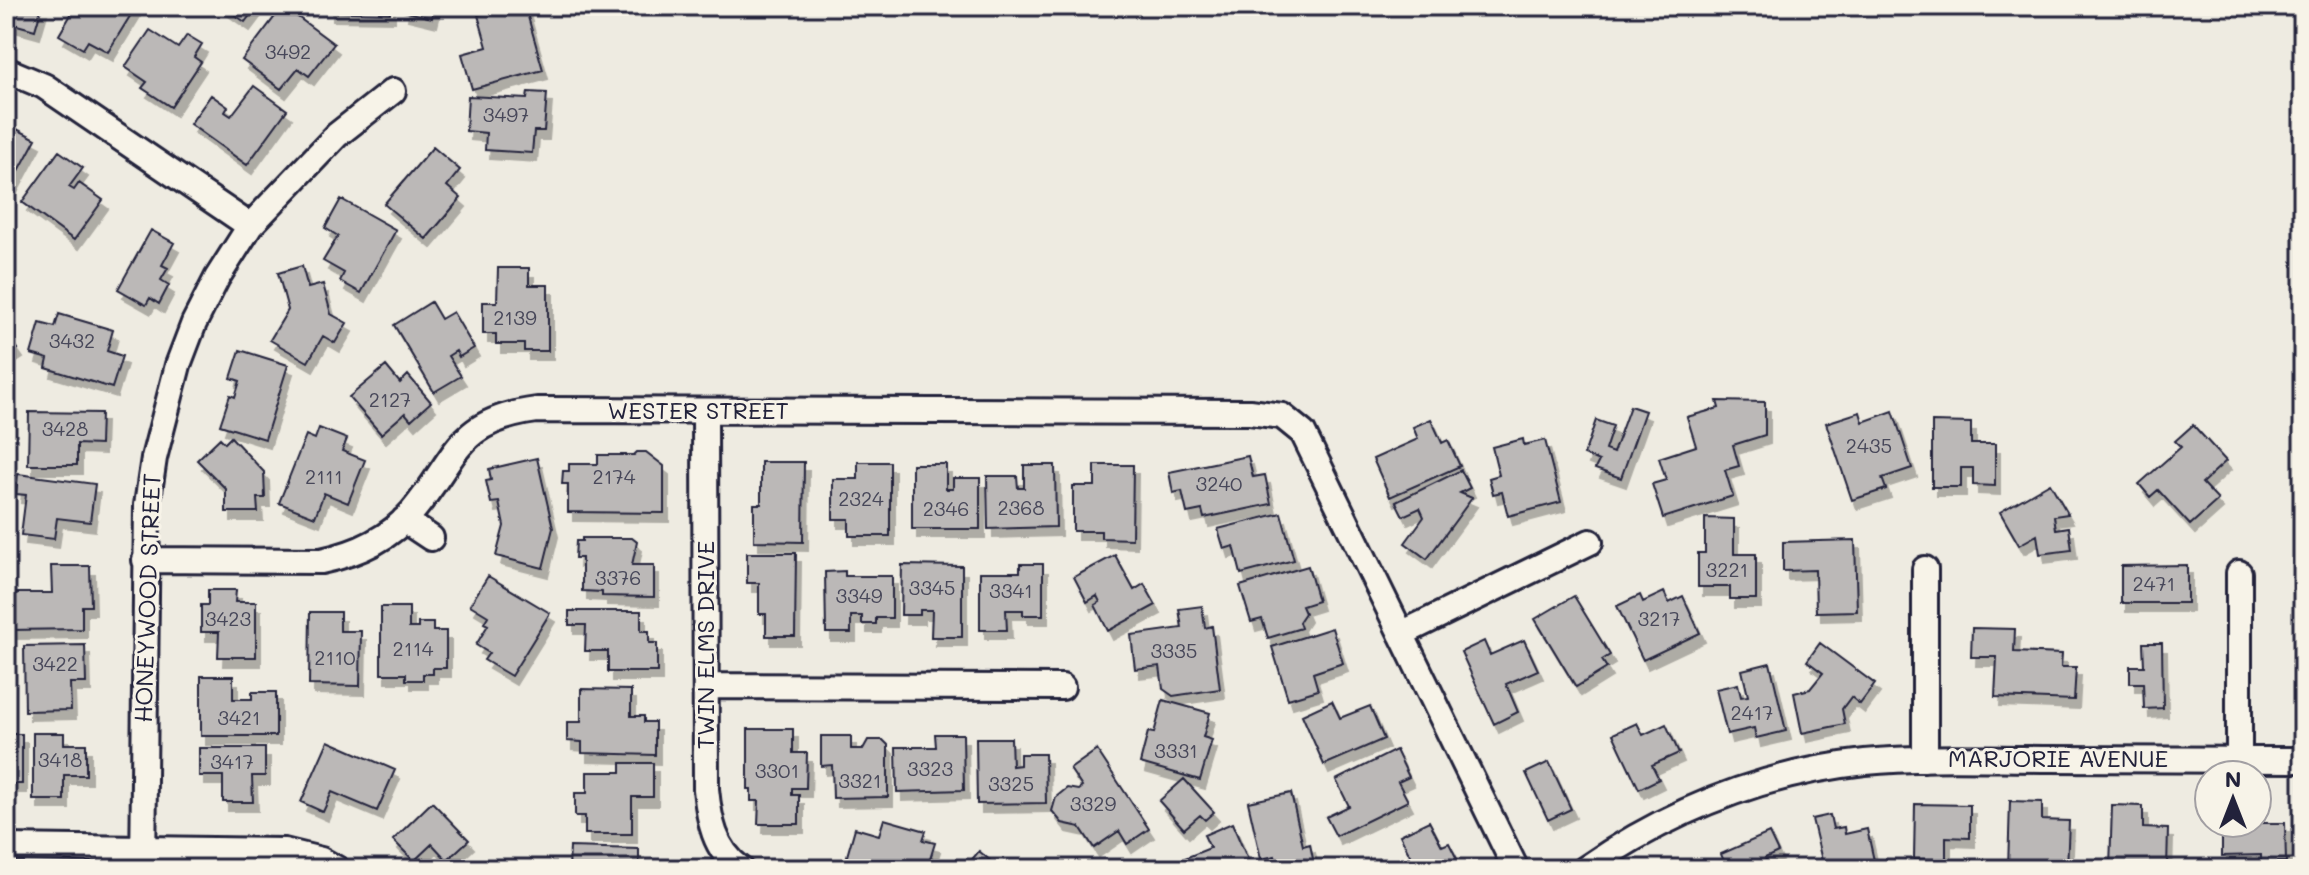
<svg xmlns="http://www.w3.org/2000/svg" width="2309" height="875" font-family="Mali,sans-serif">
<style>
.building{fill:#bbb8b7;stroke:#22223b;stroke-width:2;filter:url(#shadow)}
.lines{fill:none;stroke-linecap:round;stroke-linejoin:round}
.minor-casing{stroke:#22223b;stroke-width:30}
.minor{stroke:#f7f3e8;stroke-width:24}
.labels{text-anchor:middle;stroke-width:6;stroke-linejoin:round;paint-order:stroke}
.number-label{font-size:20px;fill:#48485a}
.street-label{font-size:24px;fill:#22223b;stroke:#f7f3e8}
</style>
<defs>
<filter id="shadow"><feDropShadow dx="5" dy="9" stdDeviation="0" flood-color="#0004"/></filter>
</defs>
<rect width="100%" height="100%" fill="#eeebe1"/>
<filter id="ink" filterUnits="userSpaceOnUse"><feTurbulence type="fractalNoise" baseFrequency=".0125" numOctaves="2"/><feDisplacementMap in="SourceGraphic" scale="16" xChannelSelector="R" yChannelSelector="G"/><feConvolveMatrix kernelMatrix="1 2 1 2 8 2 1 2 1" color-interpolation-filters="sRGB"/></filter>
<g filter="url(#ink)">
<!-- building -->
<path class="building" d="M6,6H42L35,30L6,22Z
M76,6H132L135,8L108,52L88,41L83,49L59,35Z
M222,6H257L245,22Z
M283,6L334,44L309,76L298,68L281,89L242,60Z
M328,6H390V13L328,12Z
M404,6H435L432,18L403,11Z
M512,6H525L543,70L472,89L462,54L487,47L478,15Z
M150,30L178,48L187,35L202,44L194,57L201,62L171,107L142,88L147,82L125,67Z
M254,86L287,110L247,165L190,124L211,95L228,107L225,112L231,116Z
M528,92L547,93L544,131H534L532,153L485,150L486,133L466,131L468,96L527,99Z
M7,124L36,139L6,195V127Z
M433,147L460,170L447,186L461,198L426,239L384,204Z
M59,151L83,168L69,187L74,190L79,183L103,200L74,240L22,202Z
M341,199L396,230L361,293L340,281L344,273L323,261L338,236L325,228Z
M151,230L174,243L162,265L168,268L161,280L169,285L159,304L150,298L146,305L118,289Z
M302,266L308,288L323,284L331,314L347,323L335,343L323,336L308,362L270,340L288,310L278,273Z
M498,268H529V285H548V351H524V344H496V334H483V302H497Z
M431,302L441,319L453,312L474,348L459,357L456,351L448,356L461,376L434,392L394,325Z
M59,314L113,330L107,351L122,356L112,388L46,368L48,359L31,354L40,323L55,327Z
M6,332L18,349L6,357Z
M240,350L288,365L265,439L220,425L230,395L235,397L240,381L231,378Z
M386,366L400,383L408,375L431,402L411,420L405,413L381,434L349,397Z
M1717,401L1765,402V435L1733,445L1739,466L1725,470L1733,496L1663,518L1652,484L1666,480L1659,458L1696,446L1687,417L1719,408Z
M1630,406L1645,411L1621,478L1595,469L1599,461L1584,455L1596,420L1613,426L1605,450L1613,453Z
M1893,411L1912,468L1882,478L1886,489L1852,500L1826,423L1860,412L1863,422Z
M29,412L101,413L100,445L77,444V465H28Z
M1431,419L1442,443L1448,440L1460,466L1390,497L1373,459L1418,439L1413,427Z
M1932,422L1971,423V444H1995V486L1973,485V468H1961V487H1932Z
M2193,425L2226,461L2202,483L2218,500L2190,525L2158,490L2150,497L2139,484L2181,447L2175,441Z
M319,428L347,439L342,451L365,460L348,503L324,493L315,517L279,503L306,435L315,439Z
M231,437L264,472L265,498H257L258,512H226V489L197,460L220,438L225,443Z
M1523,439L1524,445L1545,440L1561,502L1508,516L1502,492L1493,494L1489,478L1499,475L1492,447Z
M637,452H646L664,466V513L568,512V484H562L563,471H569V464H598V455H634Z
M1248,456L1253,477L1265,475L1271,504L1204,518L1202,510L1187,513L1182,491L1173,493L1169,472Z
M537,458L553,528L543,568L496,556L504,526L499,502L491,503L486,481L491,480L489,469Z
M761,462H804L803,542L754,541V504H761Z
M858,462H890V536H849V519H833V479H858Z
M912,464H946V489H953V478H980V529H912Z
M1024,465H1055L1056,527L988,529L987,476H1017L1018,488H1024Z
M1095,465H1133L1132,539L1101,538V531H1073V486H1095Z
M1461,470L1470,488L1460,493L1472,498L1427,559L1405,543L1424,517L1420,508L1403,516L1396,502Z
M18,474L95,484L90,522L57,518L54,539L21,535L26,495L16,494Z
M2050,483L2068,514L2054,516L2056,529L2069,527L2072,550L2040,554L2037,535L2019,545L2000,512Z
M1281,513L1294,560L1241,574L1234,546L1224,549L1218,529Z
M1705,518L1734,519V554H1756V599H1730V587H1698V553H1705Z
M582,538H632L637,542L632,565H654V597L602,596V592L582,591V558H575L576,541H582Z
M1855,540L1857,611L1816,612L1815,570L1783,571V542Z
M747,553H796L795,636H766V614H759V583H747Z
M1115,555L1134,590L1144,584L1156,605L1108,631L1095,605L1100,602L1097,596L1087,602L1074,577Z
M1020,564H1043V615H1023V610H1006L1007,630H980V572H1020Z
M902,565L962,566V637H931L932,610H920V615H901Z
M2187,565V603H2121V566Z
M51,566H90L91,606H82V629L9,630V593H52Z
M1308,566L1318,601L1302,606L1305,613L1299,622L1301,628L1268,638L1262,619L1251,622L1240,586Z
M845,571V576H892V618H876V624H862V616H851V633H826L825,572Z
M488,576L550,613L511,676L484,660L489,653L476,645L488,625L484,623L488,616L470,605Z
M208,590H236L235,602H256V657H218L219,632H201V605H208Z
M1664,592L1669,603L1683,596L1700,633L1643,660L1617,606L1640,595L1643,602Z
M1574,596L1610,655L1602,660L1607,668L1576,687L1535,619Z
M1202,606L1205,628L1212,626L1220,689L1173,696L1163,689L1160,666L1135,669L1131,635L1182,628L1179,609Z
M381,607H409V628H418V623H433V631H446V668H433V674H423V680H406V674H381Z
M569,611H641V631H649V643H657V672H608V651H585L586,625H569Z
M310,612H340V631H361L360,686L309,685Z
M1332,628L1343,663L1313,673L1318,690L1288,699L1272,647Z
M1972,628L2015,629L2014,652L2062,654L2061,667H2076L2074,700L1995,697L1997,657H1971Z
M1524,640L1538,670L1506,684L1518,712L1494,724L1461,652L1484,641L1490,655Z
M1820,643L1875,684L1860,704L1851,697L1842,709L1845,724L1802,733L1794,693L1810,689L1823,673L1807,661Z
M2143,643H2162L2163,708L2144,709L2143,683H2130V666H2144Z
M85,645L86,683H70L71,710L25,711L24,646Z
M1770,663L1786,731L1756,738L1754,728L1727,734L1716,689L1738,684L1741,697L1748,696L1742,670Z
M201,676H233V699H252V692H276V736H201Z
M581,689L631,690V716H644V722H655V755L582,753V742L567,741V722H581Z
M1163,700L1210,713L1203,737L1212,740L1200,780L1140,763L1148,732L1154,733Z
M1332,701L1340,718L1370,706L1384,739L1324,765L1302,715Z
M1637,723L1643,735L1666,724L1679,753L1652,765L1659,779L1639,789L1613,734Z
M748,729H793V753H807L806,788H792V795H799V824H758L759,801H751V789H748Z
M33,733H64V744H86V775H64V800H33Z
M6,734H22V784H6Z
M935,734H963L964,790L897,792L896,747H936Z
M821,736H851V749H863L868,740H883L888,745V797L833,798L832,765L821,766Z
M976,738H1011L1012,766L1020,765V754H1045L1046,803L977,804Z
M328,741L395,770L377,811L332,792L323,812L301,802Z
M199,748H265V776H252L253,802H223V776H199Z
M1097,750L1149,829L1127,844L1119,831L1094,848L1080,827L1062,823L1052,811L1056,797L1067,788L1078,790L1082,787L1070,769Z
M1396,750L1409,777L1398,782L1408,801L1336,836L1326,817L1349,806L1336,780Z
M1549,762L1571,809L1548,820L1526,773Z
M621,763H653V797H632V834H585V816H575V793H587V772H621Z
M1184,779L1214,812L1205,820L1200,815L1184,829L1159,801Z
M1291,793L1303,846L1310,844L1315,869H1278L1275,856L1261,859L1248,802Z
M2010,801L2042,802V820L2069,821L2067,869H2008Z
M432,802L469,840L447,860L432,844L414,861L393,840Z
M1915,804L1970,805V838L1946,837V860L1914,859Z
M2112,805L2143,806V828L2168,829L2167,869H2147V865H2129V869H2110Z
M2257,814H2263V823H2285L2286,862H2261V855L2222,856V823H2257Z
M1830,815L1833,829L1844,827L1845,834L1867,829L1875,865L1889,862L1890,869H1824L1812,819Z
M884,819L926,831L923,840L935,843L927,869H867L845,863L855,828L879,835Z
M1429,821L1442,846L1449,843L1462,869H1417L1400,835Z
M1232,823L1252,869H1190L1185,858L1210,848L1204,835Z
M1769,833L1778,852L1765,858L1770,869H1727L1721,854Z
M570,847L639,849V869H569Z
M979,851L999,868L1004,862L1012,869H964Z
M1380,859L1384,869H1358Z"/>
<g class="lines">
<!-- minor casing -->
<g class="minor-casing">
<path id="minor" d="M6,70L44,86L250,226
M705,411L706,789C709,819 714,850 741,869
M404,520L431,538
M145,560L321,561C355,554 389,539 412,512C458,458 454,421 537,410L1250,412L1282,416L1303,433L1516,869
M1925,569V759
M1401,634L1590,542
M706,686L1062,687
M2239,760V573
M6,847L284,851L321,860L337,869
M143,869L147,505L154,458L178,365L194,323L217,278L250,226L337,135L393,91
M1585,869C1669,811 1763,773 1865,762C1926,756 1987,759 2048,759C2133,759 2218,759 2303,760"/>
</g>
<!-- minor -->
<use href="#minor" class="minor"/>
</g>
</g>
<g class="labels">
<!-- number labels -->
<g class="number-label">
<text x="288" y="59">3492</text>
<text x="506" y="122">3497</text>
<text x="515" y="325">2139</text>
<text x="72" y="348">3432</text>
<text x="390" y="407">2127</text>
<text x="65" y="436">3428</text>
<text x="1869" y="453">2435</text>
<text x="324" y="484">2111</text>
<text x="614" y="484">2174</text>
<text x="1219" y="491">3240</text>
<text x="861" y="506">2324</text>
<text x="1021" y="515">2368</text>
<text x="946" y="516">2346</text>
<text x="1727" y="577">3221</text>
<text x="618" y="585">3376</text>
<text x="2154" y="591">2471</text>
<text x="932" y="595">3345</text>
<text x="1011" y="598">3341</text>
<text x="859" y="603">3349</text>
<text x="228" y="626">3423</text>
<text x="1659" y="626">3217</text>
<text x="413" y="656">2114</text>
<text x="1174" y="658">3335</text>
<text x="335" y="665">2110</text>
<text x="55" y="671">3422</text>
<text x="1752" y="720">2417</text>
<text x="239" y="725">3421</text>
<text x="1176" y="758">3331</text>
<text x="60" y="767">3418</text>
<text x="232" y="769">3417</text>
<text x="930" y="776">3323</text>
<text x="777" y="778">3301</text>
<text x="860" y="788">3321</text>
<text x="1011" y="791">3325</text>
<text x="1093" y="811">3329</text>
</g>
<!-- street labels -->
<g class="street-label">
<text x="698" y="419">WESTER STREET</text>
<text transform="translate(148 598) rotate(-88)" y="8">HONEYWOOD STREET</text>
<text transform="translate(706 645) rotate(-90)" y="8">TWIN ELMS DRIVE</text>
<text x="2058" y="767">MARJORIE AVENUE</text>
</g>
</g>
<!-- margin -->
<rect width="2309" height="875" fill="none" stroke="#f7f3e8" stroke-width="32"/>
<rect x="16" y="16" width="2277" height="843" fill="none" stroke="#22223b" stroke-width="3" filter="url(#ink)"/>
<!-- north arrow -->
<g transform="translate(2233 799)"><circle r="38" fill="#f7f3e8" stroke="#a29fa3" stroke-width="2"/>
<path d="M0-6L14 30L0 20L-14 30Z" fill="#22223b"/>
<text y="-12" font-size="22" font-weight="bold" text-anchor="middle" fill="#22223b">N</text>
</g>
</svg>
